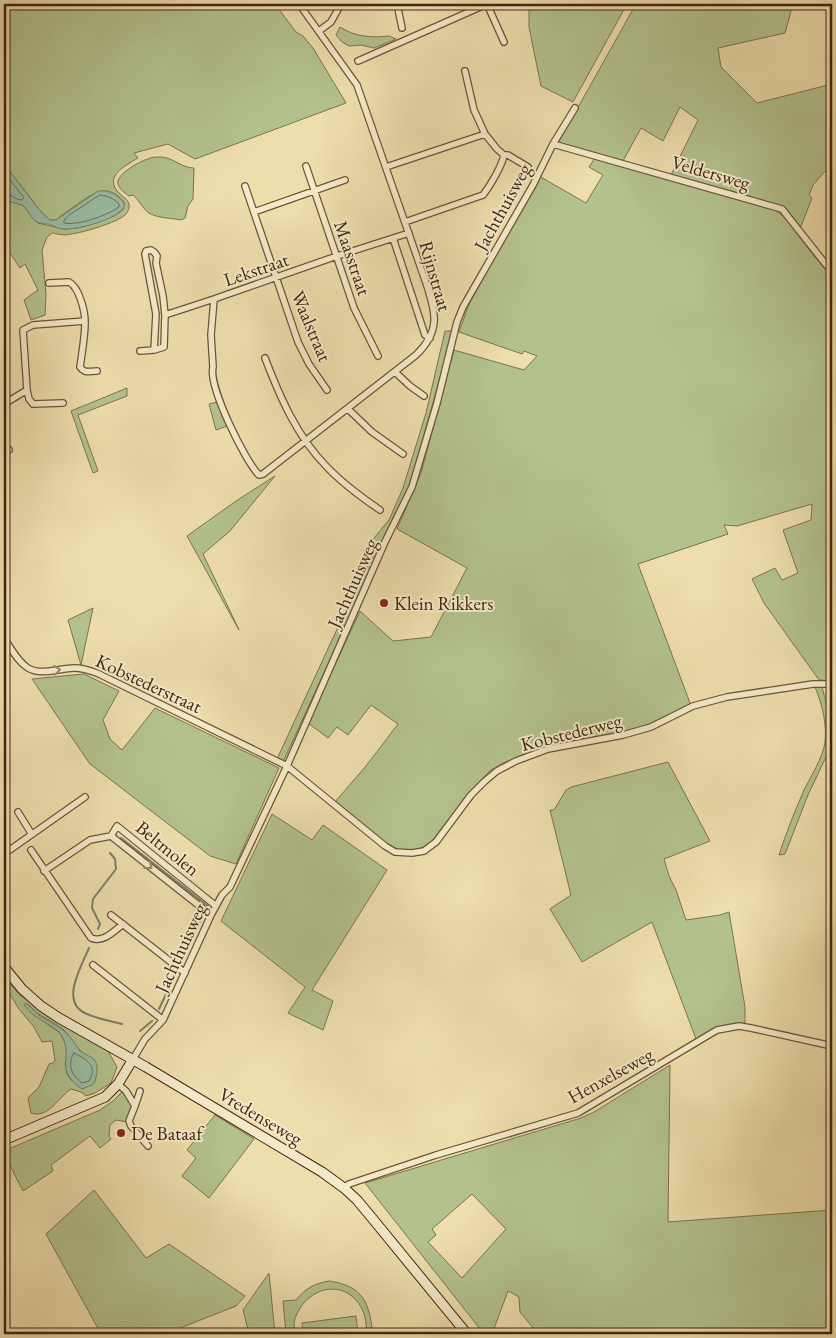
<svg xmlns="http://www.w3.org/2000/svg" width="836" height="1338" font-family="'EB Garamond',serif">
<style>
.green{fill:#b3c28d;stroke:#7b734f;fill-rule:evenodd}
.water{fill:#9abda5;stroke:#77806a}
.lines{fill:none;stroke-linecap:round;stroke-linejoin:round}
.shore{stroke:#6e705b;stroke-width:1}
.stream{stroke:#77806a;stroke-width:2}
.street-casing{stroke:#6e5238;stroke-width:8}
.secondary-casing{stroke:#432411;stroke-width:11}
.street{stroke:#f4eac9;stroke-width:5.5}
.secondary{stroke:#f4eac9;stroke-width:9}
.oneway{stroke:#9c876d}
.poi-dot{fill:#8f2418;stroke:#f4eac9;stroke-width:2}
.labels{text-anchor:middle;stroke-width:4;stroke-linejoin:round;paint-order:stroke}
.street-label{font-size:19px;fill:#432411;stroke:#f4eac9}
.poi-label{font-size:19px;fill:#432411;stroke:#f4eac9;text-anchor:start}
</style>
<rect width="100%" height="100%" fill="#eedeac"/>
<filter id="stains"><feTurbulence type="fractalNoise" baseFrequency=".004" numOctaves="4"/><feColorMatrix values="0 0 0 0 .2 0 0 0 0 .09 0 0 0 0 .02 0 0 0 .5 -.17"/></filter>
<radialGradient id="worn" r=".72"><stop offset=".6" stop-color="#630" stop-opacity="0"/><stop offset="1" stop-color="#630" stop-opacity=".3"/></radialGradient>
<!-- green -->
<path class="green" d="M4,4H275L296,32L303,36L313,48L346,103L195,159L168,144L134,153L138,158C125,166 102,177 120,194C123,197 129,200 129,205C130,208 127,213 125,215C118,222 82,233 71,234C64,236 59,234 52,233L47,237L42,250L46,294L45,315L31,320L24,300L38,290L25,264L20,268L4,244V195L8,201L22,205L29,212L33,219L38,223L64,229L78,228L114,216L123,210L124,202C108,183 95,192 79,203C71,209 63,214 56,220H50L42,213L4,164Z
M529,4H627L573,102L541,86L529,27Z
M636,4H793L785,33L718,48L721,67L757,103L832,84V175L831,176L825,171L813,185L809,195L812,198L800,229L773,204L738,193L671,175L698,120L680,107L663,141L641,128L623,161L558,143Z
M340,27C355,37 372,38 389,36L396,39L377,47L374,48L361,45L349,46L342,42L336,35Z
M160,157C173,157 181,168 194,168L193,199L188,206L185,218L181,220C171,218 157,218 149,213C143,209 139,200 133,195L129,196C125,193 119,189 118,184C115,175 140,161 148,159C152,157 156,157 160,157Z
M595,158L773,209C787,216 793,229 802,240C811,253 822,265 832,277V681L819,680L764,603L752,579L775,568L782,580L798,573L783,530L811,520L812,504L737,526L724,525L728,534L638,564L690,703L689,706L645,726L633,730L553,744L503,763L491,770L481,780L468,794L432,841C406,862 387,845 366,828C356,819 345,811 335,802L366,766L398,724L371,705L348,735L337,727L328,738L308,723L360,611L393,641L431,637L467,568L397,529L421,473L454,350L524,370L537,356L524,351L522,354L459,332L469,304L539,176L586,203L603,175L589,167Z
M445,331H453L410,485L283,762L277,759L369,560L364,555V550L389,520L403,488L426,413Z
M127,388V396L78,415L98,471L93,473L71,411Z
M217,402L227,426L216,430L209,404Z
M275,476L230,531L203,554L239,630L187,536L236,501Z
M93,608L81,665L68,620Z
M84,674L119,691L103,720L110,739L122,750L155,708L279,768L236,864L210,856L90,764L32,679Z
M815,687H822C829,714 835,730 826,757L808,795L785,854L779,855C786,833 795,811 804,790C811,777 818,765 823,751C829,731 823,706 815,687Z
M668,762L710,841L664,859L669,876L676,890L686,920L720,915L729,912L745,1007V1023L717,1028L696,1039L652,922L582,962L550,909L571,895L550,810H554L566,790L571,787Z
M272,814L312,840L323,825L387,870L312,990L333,1001L323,1030L288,1013L305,987L221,921Z
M4,977L20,995L28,1001L49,1015L108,1051L117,1067L111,1083L95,1093L86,1096L81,1092L71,1089C59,1097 48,1119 31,1113L28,1098L39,1087L49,1064L53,1063L55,1060L52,1041L42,1042L34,1027L19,1009L4,985ZM28,1004C38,1017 52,1020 64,1030C70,1036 73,1043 79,1049C84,1055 91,1060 97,1065L95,1081L92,1085L82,1088L71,1080L67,1074L65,1064L67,1055L65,1043L60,1033L30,1012Z
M670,1065L668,1222L832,1210V1334H534L532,1332L534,1329L520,1312L519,1297L508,1291L492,1334H484L365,1183L581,1118L594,1112ZM472,1194L506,1229L462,1278L428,1242L436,1235L432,1229Z
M123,1091L132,1105L127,1122L116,1120L110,1125L109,1136L111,1139L100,1148L90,1136L51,1165L53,1171L23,1191L4,1154V1151L100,1110L113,1101Z
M215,1115L254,1139L209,1198L182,1176L196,1158L187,1150Z
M94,1190L146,1258L169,1244L245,1296L236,1306L165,1334H101L46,1234Z
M269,1273L275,1334H249L243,1310Z
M329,1281C364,1286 369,1303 373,1334H367C366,1325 366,1316 361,1307C347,1283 319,1284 302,1305C299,1310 295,1316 294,1322C294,1326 295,1331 296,1334H286L283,1301L296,1300C307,1287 314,1284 329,1281Z
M356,1316L358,1334H303L302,1323Z"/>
<!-- water -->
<path class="water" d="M4,164L42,213L50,220H56L98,191C110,190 119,195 125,205C120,219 78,230 63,229C58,229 54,226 49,224C45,224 41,224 37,222C30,219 29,209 22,205C15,202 6,204 4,194C2,186 4,172 4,164Z
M26,1003L40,1016L62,1029L72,1039L80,1051L94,1059L97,1065V1073L95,1081L92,1085L82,1089C52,1069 76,1055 60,1033C57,1029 52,1027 48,1024C39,1019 29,1013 24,1004Z"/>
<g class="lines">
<!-- shore -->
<path class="shore" d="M4,172L24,198L22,200C13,199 10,193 4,193
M100,195C108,196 113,198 119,204V207C108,215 78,226 64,223V220L68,216Z
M74,1053C87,1060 98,1065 89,1081L82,1083C71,1075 67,1064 74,1053Z"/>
<!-- stream -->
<path class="stream" d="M121,838L208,906
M198,925L203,915
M98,929L100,924L92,908L93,899L116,869L115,859L110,853
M89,948C81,967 59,1003 87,1014C98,1019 111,1021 122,1024
M181,964L192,938
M159,1009L175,975
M140,1031L152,1021
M812,1334L815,1330H817L822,1334
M829,1334L831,1333V1322L832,1319"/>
<!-- street casing -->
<g class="street-casing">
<path id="street" d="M299,4L357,85L426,283C436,313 441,331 416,355L263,474L259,475C245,461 208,386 213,367L211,335L214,299L337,256L409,233
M397,4L402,28
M487,4L504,42
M319,31L331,22L341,4
M358,61L487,4
M465,71L474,110L485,134L497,149L504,155H508L528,167
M553,144L782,209L816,252L832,272
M306,166L354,308L378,356
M386,167L485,134
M245,186L298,342L309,364L327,390
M254,212L345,180
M405,222L483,195C490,186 502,166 504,155
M393,238L425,335L430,338
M49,283L69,282C79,287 85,311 85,322C85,337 82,352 80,367C85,374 89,371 97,371
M165,315L214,299
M140,351L154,350L164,347L165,315L163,296L156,263L157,256L154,252L151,250L146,251L145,254L156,314L154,350
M265,358C280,397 297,437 327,467C343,484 361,497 380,510
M395,372L410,386L424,396
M63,403L33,404L29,399L27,390L23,330L33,325L85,321
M4,404L27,390
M348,409L372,432L403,454
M4,443L9,450
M4,638C11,648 17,661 28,668C41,676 60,668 74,668C82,668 89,670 97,673L287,766L385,846L395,852L412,853L424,851L436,842L471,795L485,781L497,771L516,761L548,749L623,735L651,727L693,706L727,697L813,684H832
M18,812L31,833
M111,836L117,826L216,906
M111,836L211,915
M31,850L91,938C103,943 113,932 123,924
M4,854L85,797
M44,871L90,840L111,836
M111,915L185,973
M93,965L163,1020
M133,1059L145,1039L163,1020L211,915L222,895L230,887L287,766L385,542L412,487L437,403L457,322L463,307L533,185L553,144L575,108
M118,1084L126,1091L135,1106L129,1121L131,1126L148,1146
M135,1106L140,1091
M344,1188L349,1184L436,1155L578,1113L717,1030L739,1026L751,1028L832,1046"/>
</g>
<!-- secondary casing -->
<g class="secondary-casing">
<path id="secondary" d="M4,967L22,989L41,1006L59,1018L146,1067L322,1172L344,1188L357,1200L372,1218L467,1334
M4,1140L105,1097L118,1084L133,1059"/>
</g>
<!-- street -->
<use href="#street" class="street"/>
<!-- secondary -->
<use href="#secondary" class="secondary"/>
</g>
<!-- one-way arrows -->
<defs><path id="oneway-chevron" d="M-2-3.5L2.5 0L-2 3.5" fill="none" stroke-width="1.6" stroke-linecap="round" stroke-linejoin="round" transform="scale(1.25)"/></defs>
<g class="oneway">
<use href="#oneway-chevron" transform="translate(57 670) rotate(-7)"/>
<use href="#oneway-chevron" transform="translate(149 866) rotate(38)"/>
</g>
<!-- markers -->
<g class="poi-dot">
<circle cx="384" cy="603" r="5"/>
<circle cx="121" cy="1133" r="5"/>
</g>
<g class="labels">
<!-- street labels -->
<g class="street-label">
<text transform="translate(711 172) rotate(16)" y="7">Veldersweg</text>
<text transform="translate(502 207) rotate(-61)" y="7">Jachthuisweg</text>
<text transform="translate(353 258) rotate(71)" y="7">Maasstraat</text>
<text transform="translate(256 269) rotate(-19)" y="7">Lekstraat</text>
<text transform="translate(436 276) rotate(74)" y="7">Rijnstraat</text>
<text transform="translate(312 326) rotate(67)" y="7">Waalstraat</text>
<text transform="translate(352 583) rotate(-66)" y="7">Jachthuisweg</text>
<text transform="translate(149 683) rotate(25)" y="7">Kobstederstraat</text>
<text transform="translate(571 732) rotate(-14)" y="7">Kobstederweg</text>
<text transform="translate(168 848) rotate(39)" y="7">Beltmolen</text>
<text transform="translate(180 948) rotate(-65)" y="7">Jachthuisweg</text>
<text transform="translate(610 1075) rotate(-29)" y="7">Henxelseweg</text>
<text transform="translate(261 1116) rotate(31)" y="7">Vredenseweg</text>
</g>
<!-- poi labels -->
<g class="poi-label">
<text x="394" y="610">Klein Rikkers</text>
<text x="131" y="1140">De Bataaf</text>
</g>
</g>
<!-- margin -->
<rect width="836" height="1338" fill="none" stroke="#eedeac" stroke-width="20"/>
<rect x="5" y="5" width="826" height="1328" fill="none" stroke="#432411" stroke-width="2.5"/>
<rect x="10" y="10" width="816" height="1318" fill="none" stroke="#432411"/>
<rect width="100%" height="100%" filter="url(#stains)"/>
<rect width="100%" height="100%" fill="url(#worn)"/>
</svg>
